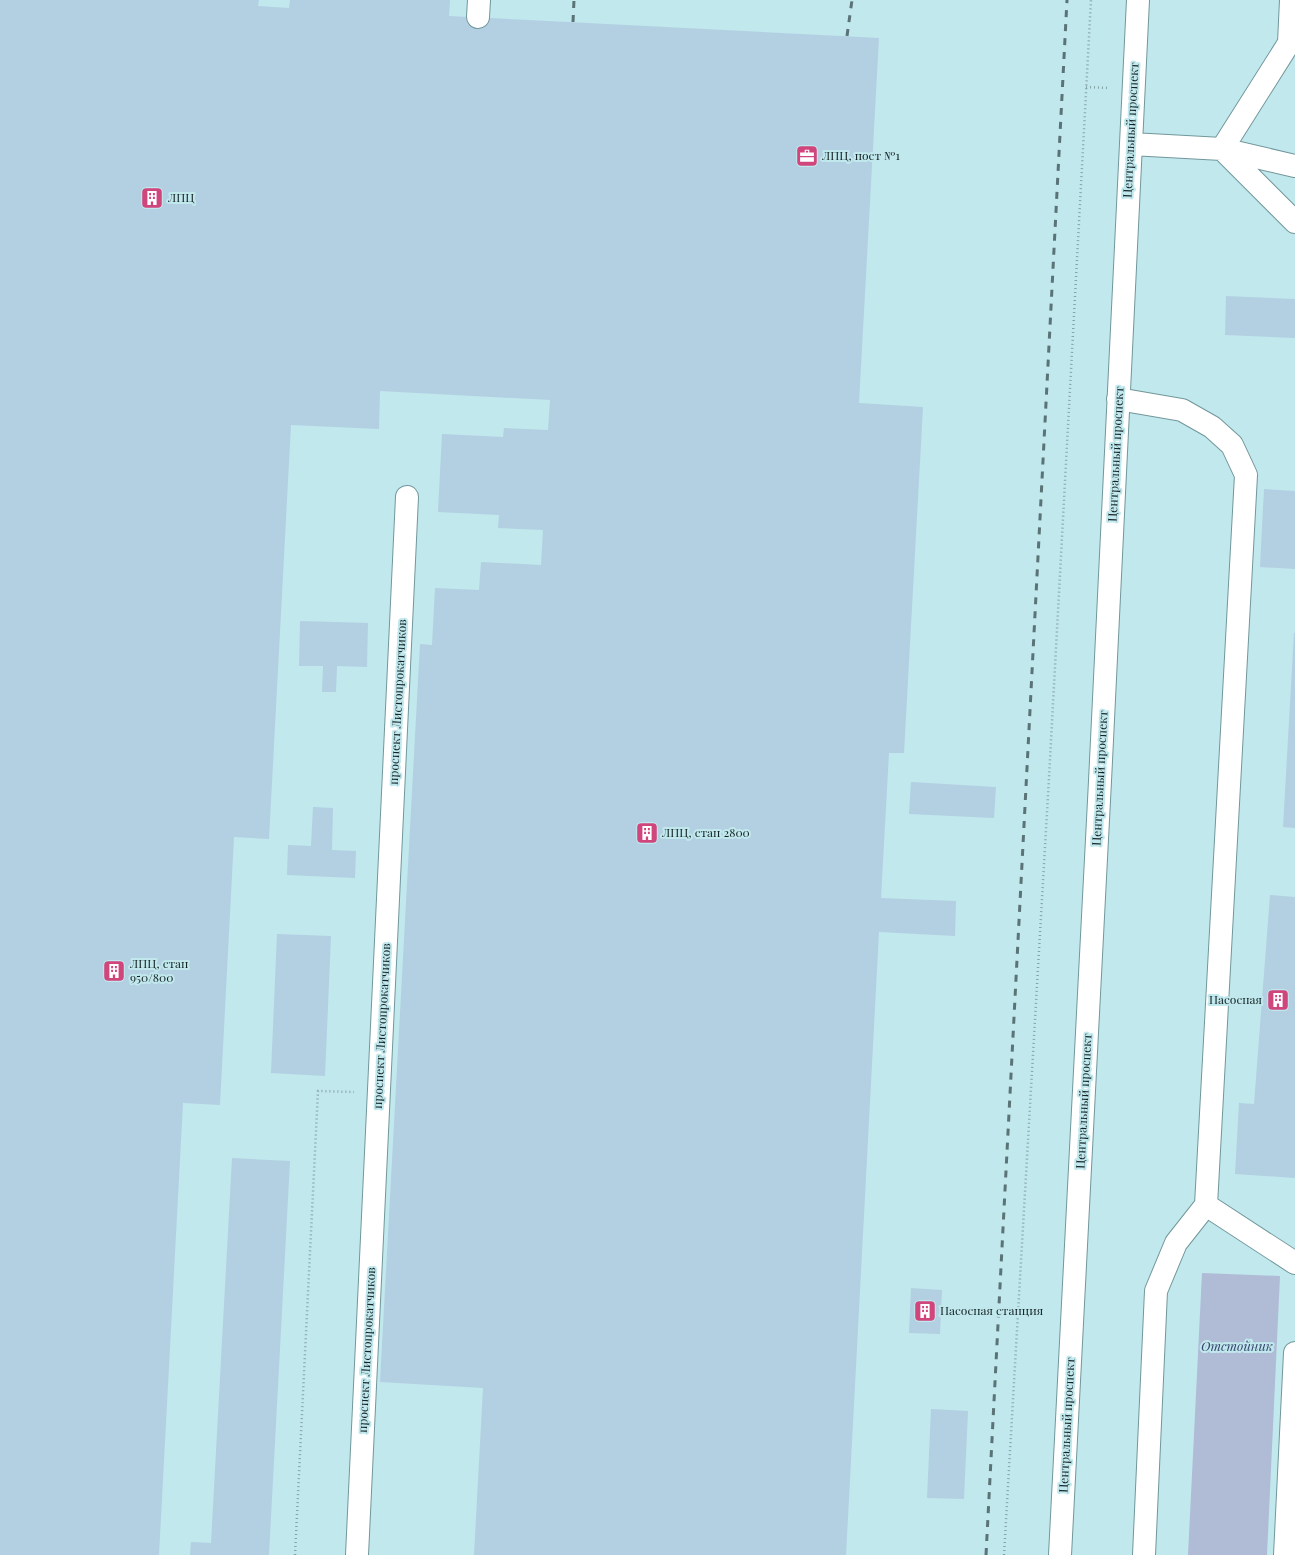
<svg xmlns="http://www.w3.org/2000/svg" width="1295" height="1555" font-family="'Playfair Display',serif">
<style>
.water{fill:#b0bbd6}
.building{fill:#b3cfe2}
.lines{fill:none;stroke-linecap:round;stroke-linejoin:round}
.minor-casing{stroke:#72979b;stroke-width:24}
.path{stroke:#85a4a8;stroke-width:2.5;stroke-dasharray:1 3;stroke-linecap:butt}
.minor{stroke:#fff;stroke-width:22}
.rail{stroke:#5a7376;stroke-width:3;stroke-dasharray:7 7;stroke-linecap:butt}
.labels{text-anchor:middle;stroke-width:4;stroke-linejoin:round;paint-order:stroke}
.street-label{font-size:12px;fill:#142325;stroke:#c1e8ed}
.poi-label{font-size:12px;fill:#142325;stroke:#c1e8ed;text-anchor:start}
.water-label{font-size:13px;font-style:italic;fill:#36456d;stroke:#c1e8ed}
</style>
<rect width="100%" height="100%" fill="#c1e8ed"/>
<!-- water -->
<path class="water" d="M1202,1273L1280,1276L1267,1555H1188Z"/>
<!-- building -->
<path class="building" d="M0,0H259L258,6L289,8L290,0H450L449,16L879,38L859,403L923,407L904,753H889L881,898L956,901L955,936L879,932L846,1555H474L483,1388L380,1382L420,644L432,645L435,588L479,590L481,562L541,565L543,530L498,528L499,515L438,512L442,434L503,437L504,428L548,430L550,400L380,391L379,429L291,425L269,839L234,837L220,1105L183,1103L159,1555H0Z
M1226,296L1295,299V338L1225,335Z
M1264,489L1295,491V569L1260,567Z
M300,621L368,623L367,667L337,666L336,692H322L323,666H299Z
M1294,633H1295V828L1283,827Z
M911,782L996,787L994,818L909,814Z
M313,807L333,808L332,850L356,851L355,878L287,875L288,845L311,846Z
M1270,895L1295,897V1178L1235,1174L1239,1103L1254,1104Z
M277,934L331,936L325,1076L271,1073Z
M232,1158L290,1161L269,1555H190L191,1542L211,1543Z
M911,1288L942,1290L940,1334L909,1333Z
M931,1409L968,1411L964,1499L927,1498Z"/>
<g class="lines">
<!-- minor casing -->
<g class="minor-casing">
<path id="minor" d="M1291,0L1289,43L1222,149L1295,166
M478,17L479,0
M1131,144L1222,149L1295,222
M1118,399L1182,410L1212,427L1232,445L1246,475L1206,1205L1176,1243L1156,1291L1144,1555
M1206,1205L1295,1263
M357,1555L407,497
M1060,1555L1100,781L1138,0
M1285,1555L1295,1353"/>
</g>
<!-- path -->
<path class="path" d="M1086,87L1109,88
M295,1555L318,1091L354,1092
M1004,1555L1049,778L1091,0"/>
<!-- minor -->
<use href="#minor" class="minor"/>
<!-- rail -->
<path class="rail" d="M573,22L574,0
M847,36L852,0
M986,1555L1067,0"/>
</g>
<!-- icons -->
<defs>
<g id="office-square" transform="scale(1.15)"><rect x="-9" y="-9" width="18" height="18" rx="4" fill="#cf457c" stroke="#c1e8ed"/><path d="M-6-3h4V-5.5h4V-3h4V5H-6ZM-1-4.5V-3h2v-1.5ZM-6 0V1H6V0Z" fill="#fff"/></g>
<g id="building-square" transform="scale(1.15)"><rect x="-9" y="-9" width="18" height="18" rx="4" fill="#cf457c" stroke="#c1e8ed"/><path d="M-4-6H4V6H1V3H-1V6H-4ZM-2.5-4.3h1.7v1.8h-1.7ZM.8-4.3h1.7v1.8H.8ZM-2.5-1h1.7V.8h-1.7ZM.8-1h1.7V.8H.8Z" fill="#fff"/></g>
</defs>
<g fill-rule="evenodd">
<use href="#office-square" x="807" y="156"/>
<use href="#building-square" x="152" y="198"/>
<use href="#building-square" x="647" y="833"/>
<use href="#building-square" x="114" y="971"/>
<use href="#building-square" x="1278" y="1000"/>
<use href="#building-square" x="925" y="1311"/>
</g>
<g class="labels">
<!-- street labels -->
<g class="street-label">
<text transform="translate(1131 130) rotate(-87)" y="4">Центральный проспект</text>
<text transform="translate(1116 454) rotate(-87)" y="4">Центральный проспект</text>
<text transform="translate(398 702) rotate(-87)" y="4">проспект Листопрокатчиков</text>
<text transform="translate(1100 778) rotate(-87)" y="4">Центральный проспект</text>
<text transform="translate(382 1026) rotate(-87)" y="4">проспект Листопрокатчиков</text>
<text transform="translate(1084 1101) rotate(-87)" y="4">Центральный проспект</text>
<text transform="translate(367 1350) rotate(-87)" y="4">проспект Листопрокатчиков</text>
<text transform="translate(1067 1425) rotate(-87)" y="4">Центральный проспект</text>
</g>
<!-- poi labels -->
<g class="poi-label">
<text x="822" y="160">ЛПЦ, пост №1</text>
<text x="168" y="202">ЛПЦ</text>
<text x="662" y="837">ЛПЦ, стан 2800</text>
<text x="130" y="968">ЛПЦ, стан<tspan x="130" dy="14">950/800</tspan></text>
<text x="1262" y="1004" text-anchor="end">Насосная</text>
<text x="940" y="1315">Насосная станция</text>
</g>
<!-- water labels -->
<g class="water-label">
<text x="1237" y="1351">Отстойник</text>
</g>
</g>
</svg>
